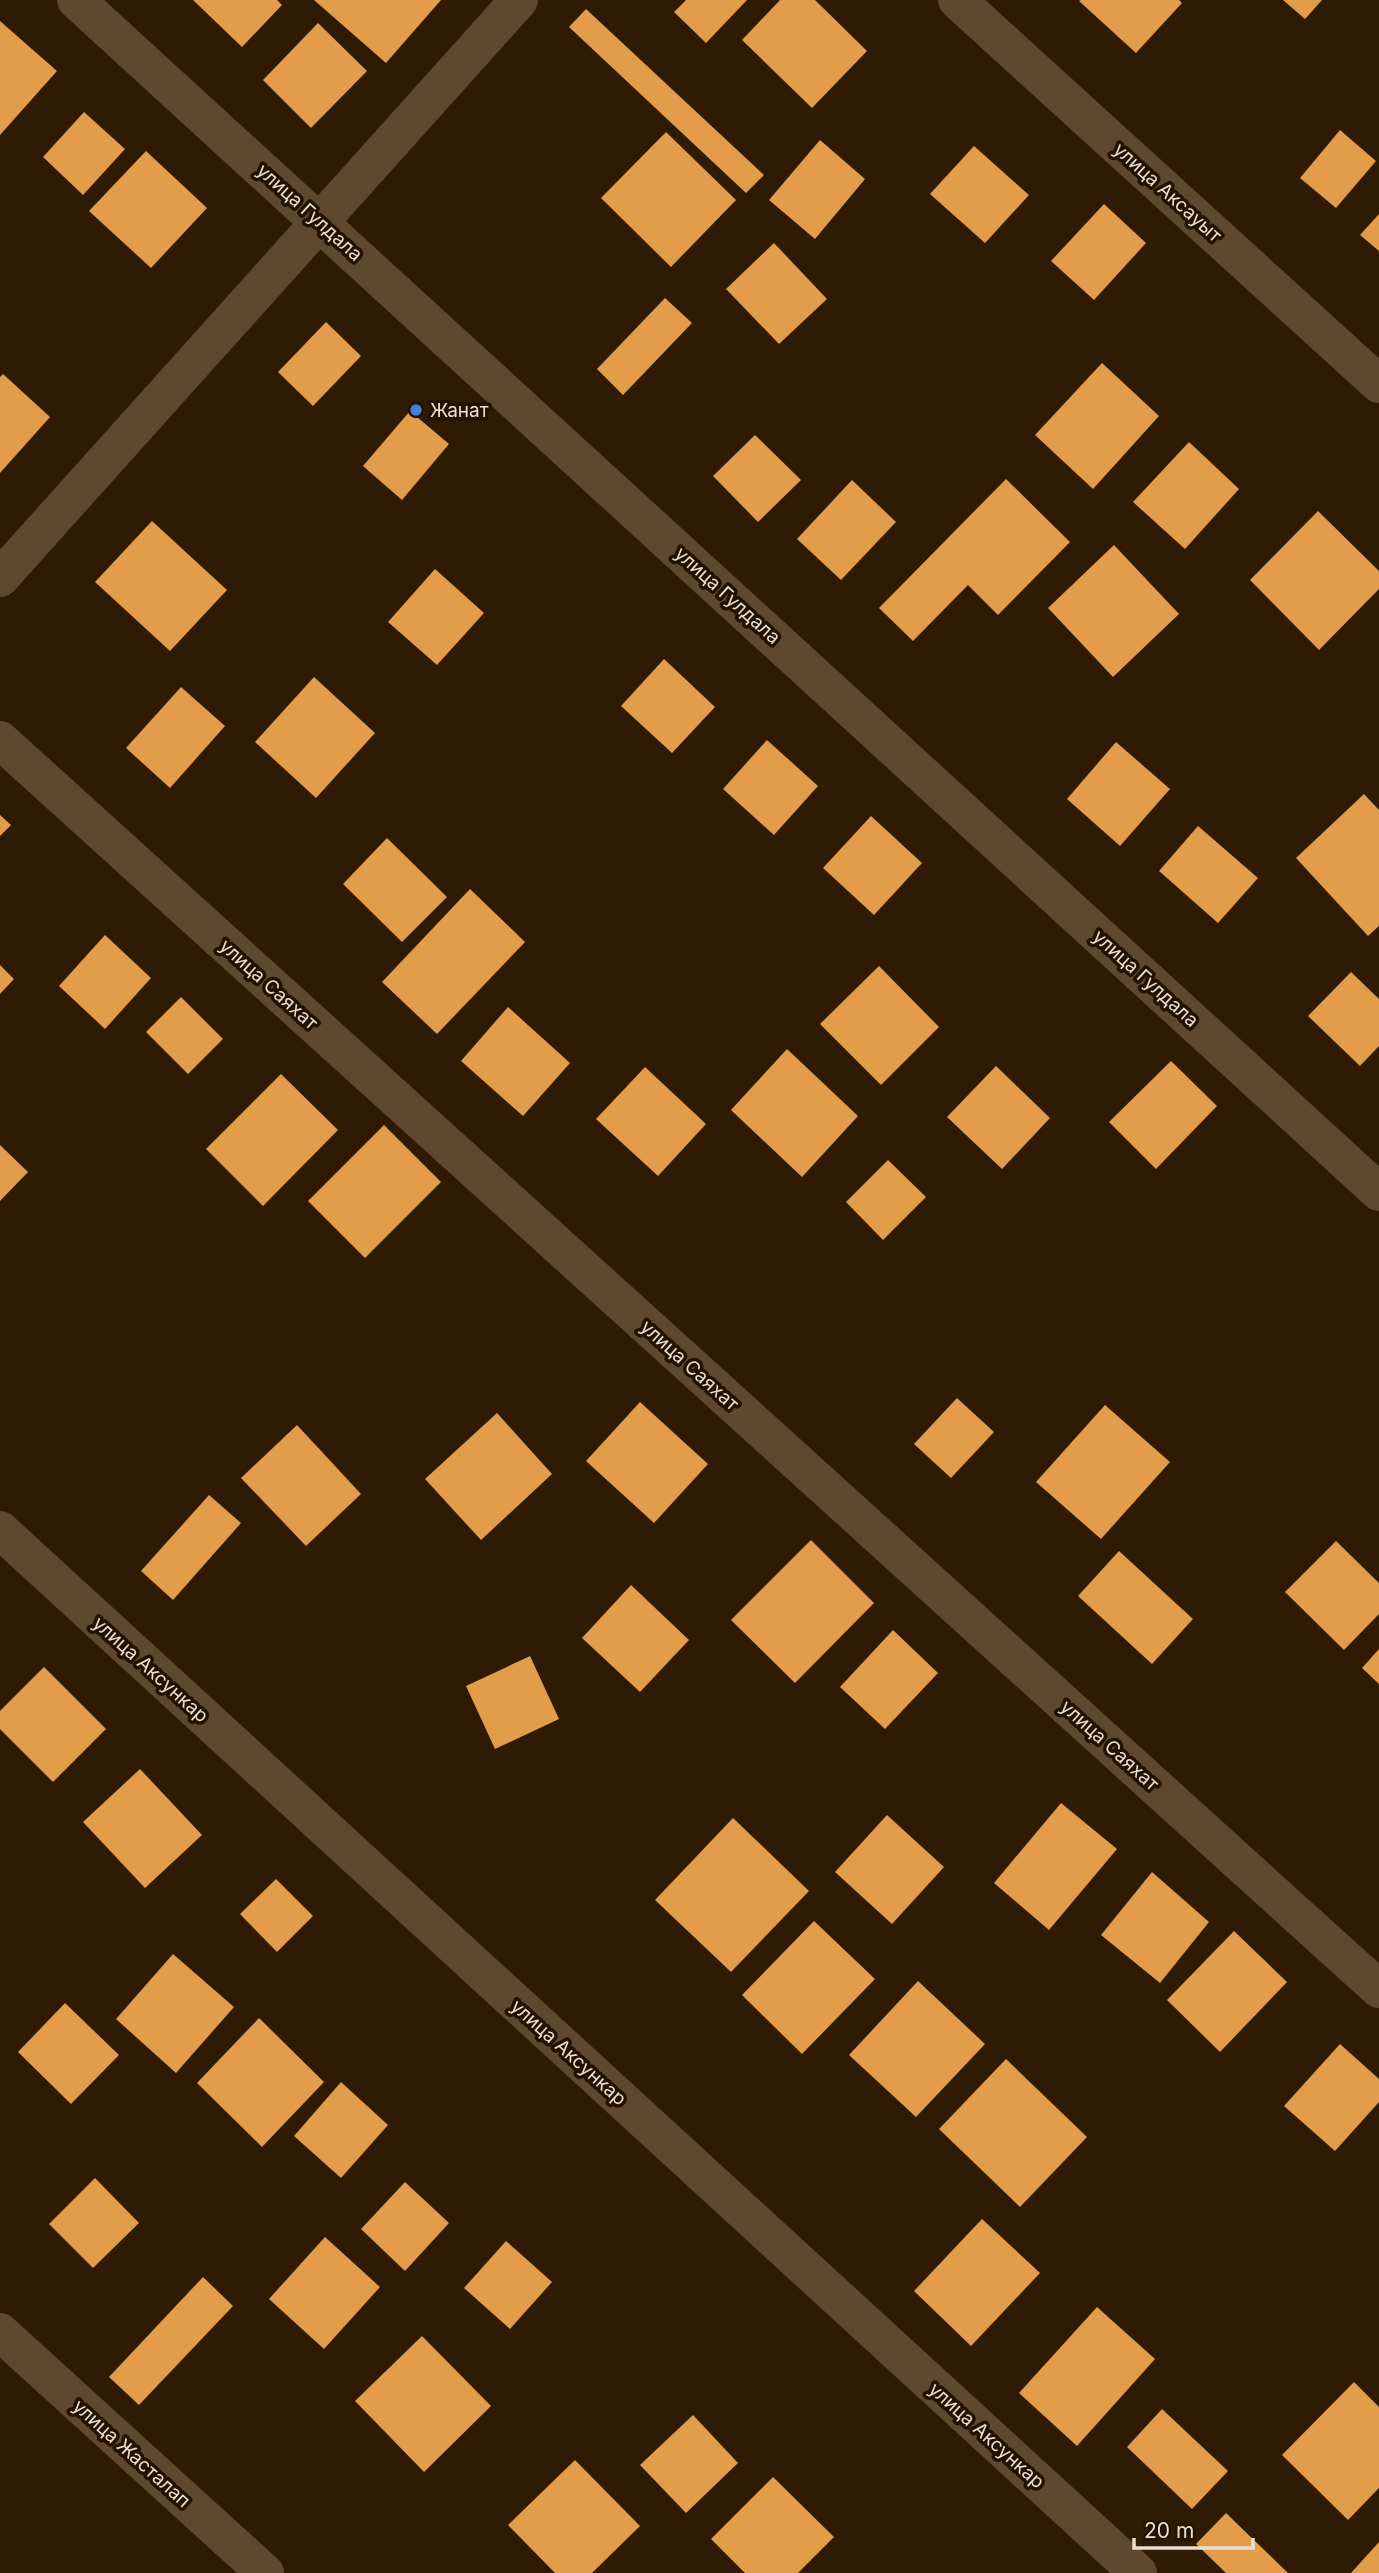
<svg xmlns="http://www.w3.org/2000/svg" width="1379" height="2573" font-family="Inter,sans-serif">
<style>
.building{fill:#e29c4a}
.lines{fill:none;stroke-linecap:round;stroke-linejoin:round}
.minor{stroke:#5e4830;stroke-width:38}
.shop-dot{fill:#3f7fe0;stroke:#241200;stroke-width:2.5}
.labels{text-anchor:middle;stroke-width:7;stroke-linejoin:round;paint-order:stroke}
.street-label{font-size:19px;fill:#ebded0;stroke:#241200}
.poi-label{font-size:19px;fill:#ebded0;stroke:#241200;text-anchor:start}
</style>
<rect width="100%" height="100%" fill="#2f1b04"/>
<!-- building -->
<path class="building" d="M193,0H277L282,5L242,47Z
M314,0H441L386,63Z
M686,0H747L706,43L674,12Z
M780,0H815L867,51L812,108L742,40Z
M1081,0H1179L1182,3L1136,53L1079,1Z
M1283,0H1322L1305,19Z
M586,9L764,175L746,193L569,27Z
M0,21L57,71L0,135Z
M318,23L367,71L311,128L263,80Z
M84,112L125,149L83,195L43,157Z
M1340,130L1376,161L1336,208L1300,178Z
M666,132L736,200L671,267L601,198Z
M820,140L865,179L815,239L769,200Z
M974,146L1029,195L985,243L930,194Z
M146,151L207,208L151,268L89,211Z
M1104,204L1146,243L1094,300L1051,261Z
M1379,214V251L1360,235Z
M774,243L827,299L779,344L726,289Z
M665,298L692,323L623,395L597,369Z
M326,322L361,356L313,406L278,372Z
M1102,363L1159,416L1093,489L1035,435Z
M3,374L50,417L0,473V377Z
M410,411L449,444L402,500L363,466Z
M755,435L801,480L758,522L713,476Z
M1189,442L1239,489L1185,549L1133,502Z
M1006,479L1070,542L998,615L968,585L913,641L879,608Z
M852,480L896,522L841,580L797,539Z
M1318,511L1379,571V589L1319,650L1250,580Z
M152,521L227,590L170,651L95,582Z
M1114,545L1179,614L1113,677L1048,608Z
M435,569L484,613L437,665L388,622Z
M664,659L715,707L672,753L621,706Z
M314,677L375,733L316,798L255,742Z
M181,687L225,726L170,788L126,748Z
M767,740L818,786L774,835L723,789Z
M1116,742L1170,789L1120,846L1067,799Z
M1364,794L1379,810V926L1368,936L1296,858Z
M0,815L11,825L0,836Z
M871,816L922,863L874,915L823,868Z
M1198,826L1258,878L1218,923L1159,871Z
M387,838L447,897L402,942L343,884Z
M470,889L525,942L437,1034L382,982Z
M105,935L151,978L105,1029L59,986Z
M0,965L14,979L0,994Z
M879,966L939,1027L881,1085L820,1024Z
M1351,972L1379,999V1046L1360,1066L1308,1016Z
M181,997L223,1039L188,1074L146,1032Z
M508,1007L570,1063L523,1116L461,1061Z
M787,1049L858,1116L802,1177L731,1110Z
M1171,1061L1217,1106L1156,1169L1109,1122Z
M996,1066L1050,1118L1002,1169L947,1117Z
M645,1067L706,1124L658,1176L596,1119Z
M281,1074L338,1130L263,1206L206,1149Z
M384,1125L441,1182L365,1258L308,1201Z
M0,1145L28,1172L0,1201Z
M888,1160L926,1197L883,1240L846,1202Z
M957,1398L994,1432L951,1478L914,1444Z
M640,1402L708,1464L654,1523L586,1461Z
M1105,1405L1170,1462L1101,1539L1036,1482Z
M497,1413L552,1474L481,1540L425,1479Z
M297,1425L361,1494L306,1546L241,1478Z
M209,1495L241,1523L173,1600L141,1571Z
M811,1540L874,1603L795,1683L731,1620Z
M1336,1541L1379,1583V1614L1344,1650L1285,1592Z
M1119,1551L1193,1619L1152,1664L1078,1596Z
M631,1585L689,1640L640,1692L582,1638Z
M893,1630L938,1673L885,1729L840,1687Z
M1379,1649V1684L1362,1668Z
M530,1656L559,1719L495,1749L466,1686Z
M44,1667L106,1729L53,1782L0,1729V1711Z
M140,1769L202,1835L145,1888L83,1822Z
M1061,1803L1117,1849L1049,1930L994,1883Z
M887,1815L944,1867L892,1924L835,1872Z
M733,1818L809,1891L731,1972L655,1900Z
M1152,1872L1209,1922L1160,1983L1101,1935Z
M276,1879L313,1916L277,1952L240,1914Z
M814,1921L875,1979L802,2054L742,1995Z
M1234,1931L1287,1982L1220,2052L1167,2000Z
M173,1954L234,2007L176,2073L116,2019Z
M918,1981L985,2044L916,2117L849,2055Z
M65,2003L119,2055L71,2104L18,2052Z
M259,2018L324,2082L262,2147L197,2083Z
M1340,2044L1379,2079V2102L1335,2151L1284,2106Z
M1006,2059L1087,2137L1020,2207L939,2129Z
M341,2082L388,2125L341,2178L294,2136Z
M95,2178L139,2223L93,2268L49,2224Z
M405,2182L449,2223L405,2271L361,2229Z
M982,2219L1040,2273L971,2346L914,2291Z
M325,2237L380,2287L324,2349L269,2299Z
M506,2241L552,2282L510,2329L464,2288Z
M203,2277L233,2306L139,2405L109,2377Z
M1097,2307L1155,2359L1077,2446L1019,2393Z
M422,2336L491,2406L424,2472L355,2401Z
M1354,2382L1379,2407V2488L1348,2520L1282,2455Z
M1162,2409L1228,2471L1192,2509L1127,2447Z
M693,2415L738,2463L686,2513L640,2465Z
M575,2460L640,2526L592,2573H555L508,2525Z
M773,2477L834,2537L798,2573H745L711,2539Z
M1226,2513L1288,2573H1226L1196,2544Z
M1379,2542V2573H1351Z"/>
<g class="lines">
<!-- minor -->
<path class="minor" d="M76,0L1379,1192
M957,0L1379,384
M0,578L519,0
M0,740L1379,1989
M0,1530L1138,2573
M0,2332L265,2573"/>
</g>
<!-- markers -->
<circle class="shop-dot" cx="416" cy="410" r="7"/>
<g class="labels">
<!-- street labels -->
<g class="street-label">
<text transform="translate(1168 192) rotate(42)" y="7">улица Аксауыт</text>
<text transform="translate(310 212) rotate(42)" y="7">улица Гулдала</text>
<text transform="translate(728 595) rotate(42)" y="7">улица Гулдала</text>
<text transform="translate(1146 978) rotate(42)" y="7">улица Гулдала</text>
<text transform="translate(269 984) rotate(42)" y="7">улица Саяхат</text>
<text transform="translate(690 1365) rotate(42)" y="7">улица Саяхат</text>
<text transform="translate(151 1669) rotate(42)" y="7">улица Аксункар</text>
<text transform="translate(1110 1745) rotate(42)" y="7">улица Саяхат</text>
<text transform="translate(569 2052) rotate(42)" y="7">улица Аксункар</text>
<text transform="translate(987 2435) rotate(42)" y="7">улица Аксункар</text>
<text transform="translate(132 2453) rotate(42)" y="7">улица Жасталап</text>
</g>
<!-- poi labels -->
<g class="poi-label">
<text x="430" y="417">Жанат</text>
</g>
</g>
<!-- scale -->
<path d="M1134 2538v10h119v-10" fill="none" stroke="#ebded0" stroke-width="3.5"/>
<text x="1144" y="2538" font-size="21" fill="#ebded0" stroke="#241200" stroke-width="5" paint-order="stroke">20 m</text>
</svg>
